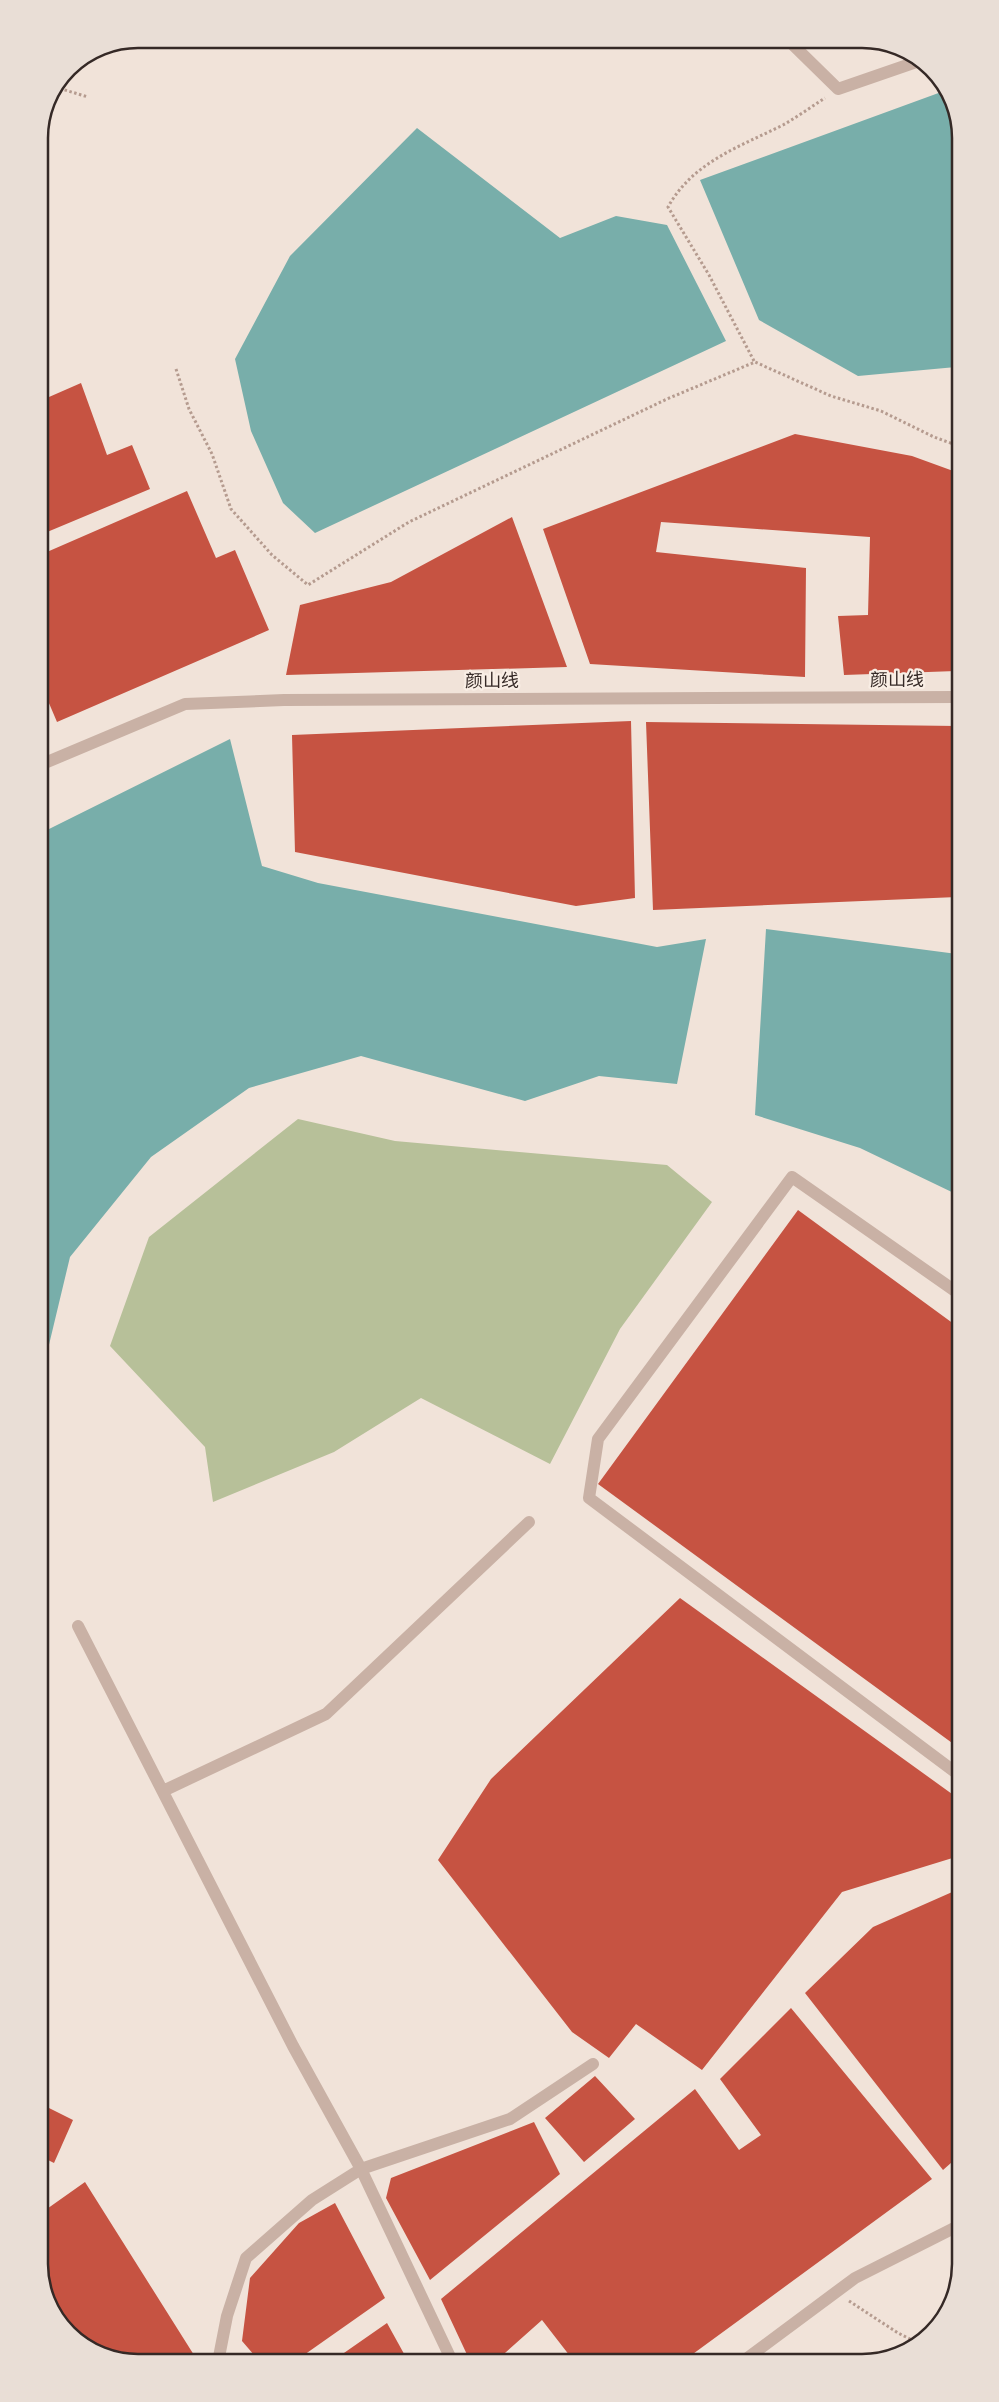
<svg xmlns="http://www.w3.org/2000/svg" width="999" height="2402" font-family="'Titillium Web','Noto Sans SC',sans-serif">
<style>
.green{fill:#b7c099}
.water{fill:#78aeaa}
.building{fill:#c65342}
.lines{fill:none;stroke-linecap:round;stroke-linejoin:round}
.path{stroke:#b59b8f;stroke-width:3;stroke-dasharray:2.5 2.5;stroke-linecap:butt}
.minor{stroke:#c9b1a5;stroke-width:12}
.labels{text-anchor:middle;stroke-width:4.5;stroke-linejoin:round;paint-order:stroke}
.street-label{font-size:18px;fill:#352926;stroke:#f9eee5}
.rim{fill:none;stroke:#352926;stroke-width:2.5}
</style>
<rect width="100%" height="100%" fill="#f1e3d9"/>
<!-- green -->
<path class="green" d="M298,1119L395,1141L667,1165L712,1202L620,1329L550,1464L421,1398L334,1452L213,1502L205,1447L110,1346L149,1237Z"/>
<!-- water -->
<path class="water" d="M944,91L955,106L956,367L858,376L759,320L700,180Z
M417,128L560,238L616,216L667,225L726,341L315,533L283,503L251,431L235,359L290,256Z
M230,739L262,866L318,883L657,947L706,939L677,1084L599,1076L525,1101L361,1056L249,1088L151,1157L70,1257L42,1374L41,833Z
M766,929L957,954L958,1195L860,1148L755,1115Z"/>
<!-- building -->
<path class="building" d="M40,375L49,397L81,383L107,455L132,445L150,489L40,535Z
M795,434L912,456L956,472V671L844,675L838,616L868,615L870,537L661,522L656,552L806,568L805,677L590,664L543,529Z
M187,491L216,558L235,550L269,630L57,722L40,682V555Z
M512,517L567,667L286,675L300,605L391,582Z
M631,721L635,898L576,906L295,852L292,735Z
M646,722L957,726V897L653,910Z
M798,1210L958,1327L959,1748L598,1484Z
M680,1598L959,1799V1856L842,1892L702,2070L636,2024L609,2058L572,2032L438,1860L491,1779Z
M959,1889L960,2155L943,2170L805,1993L873,1927Z
M791,2008L932,2179L686,2359L573,2360L542,2320L496,2361H470L441,2299L695,2089L739,2150L761,2135L720,2079Z
M595,2076L635,2119L584,2162L545,2118Z
M43,2105L73,2120L54,2163L44,2158Z
M534,2122L560,2174L430,2280L386,2198L391,2178Z
M85,2182L199,2363H131L77,2343L44,2296V2211Z
M335,2203L385,2298L294,2362H260L242,2341L250,2278L299,2223Z
M387,2323L408,2361L331,2362Z"/>
<g class="lines">
<!-- path -->
<path class="path" d="M55,87L88,97
M754,361L709,275L668,207C693,162 739,147 783,125C797,117 811,107 825,98
M176,369L189,409L212,454L231,509L272,555L308,585L409,522L667,399L755,362L831,396L881,411L934,437L956,445
M849,2301L898,2333L916,2342"/>
<!-- minor -->
<path class="minor" d="M787,39L838,89L922,60
M40,765L185,704L284,700L956,697
M958,1293L792,1177L598,1439L589,1498L959,1775
M78,1626L293,2046L361,2169L452,2361
M163,1791L326,1714L529,1522
M746,2359L855,2278L960,2225
M218,2362L227,2316L246,2258L312,2200L361,2169L510,2119L593,2064"/>
</g>
<g class="labels">
<!-- street labels -->
<g class="street-label">
<text x="897" y="686">颜山线</text>
<text x="492" y="687">颜山线</text>
</g>
</g>
<!-- crop -->
<path d="M0 0H999V2402H0ZM138 48H862A90 90 0 0 1 952 138V2264A90 90 0 0 1 862 2354H138A90 90 0 0 1 48 2264V138A90 90 0 0 1 138 48Z" fill="#e9ded6" fill-rule="evenodd"/>
<path class="rim" d="M138 48H862A90 90 0 0 1 952 138V2264A90 90 0 0 1 862 2354H138A90 90 0 0 1 48 2264V138A90 90 0 0 1 138 48Z"/>
</svg>
